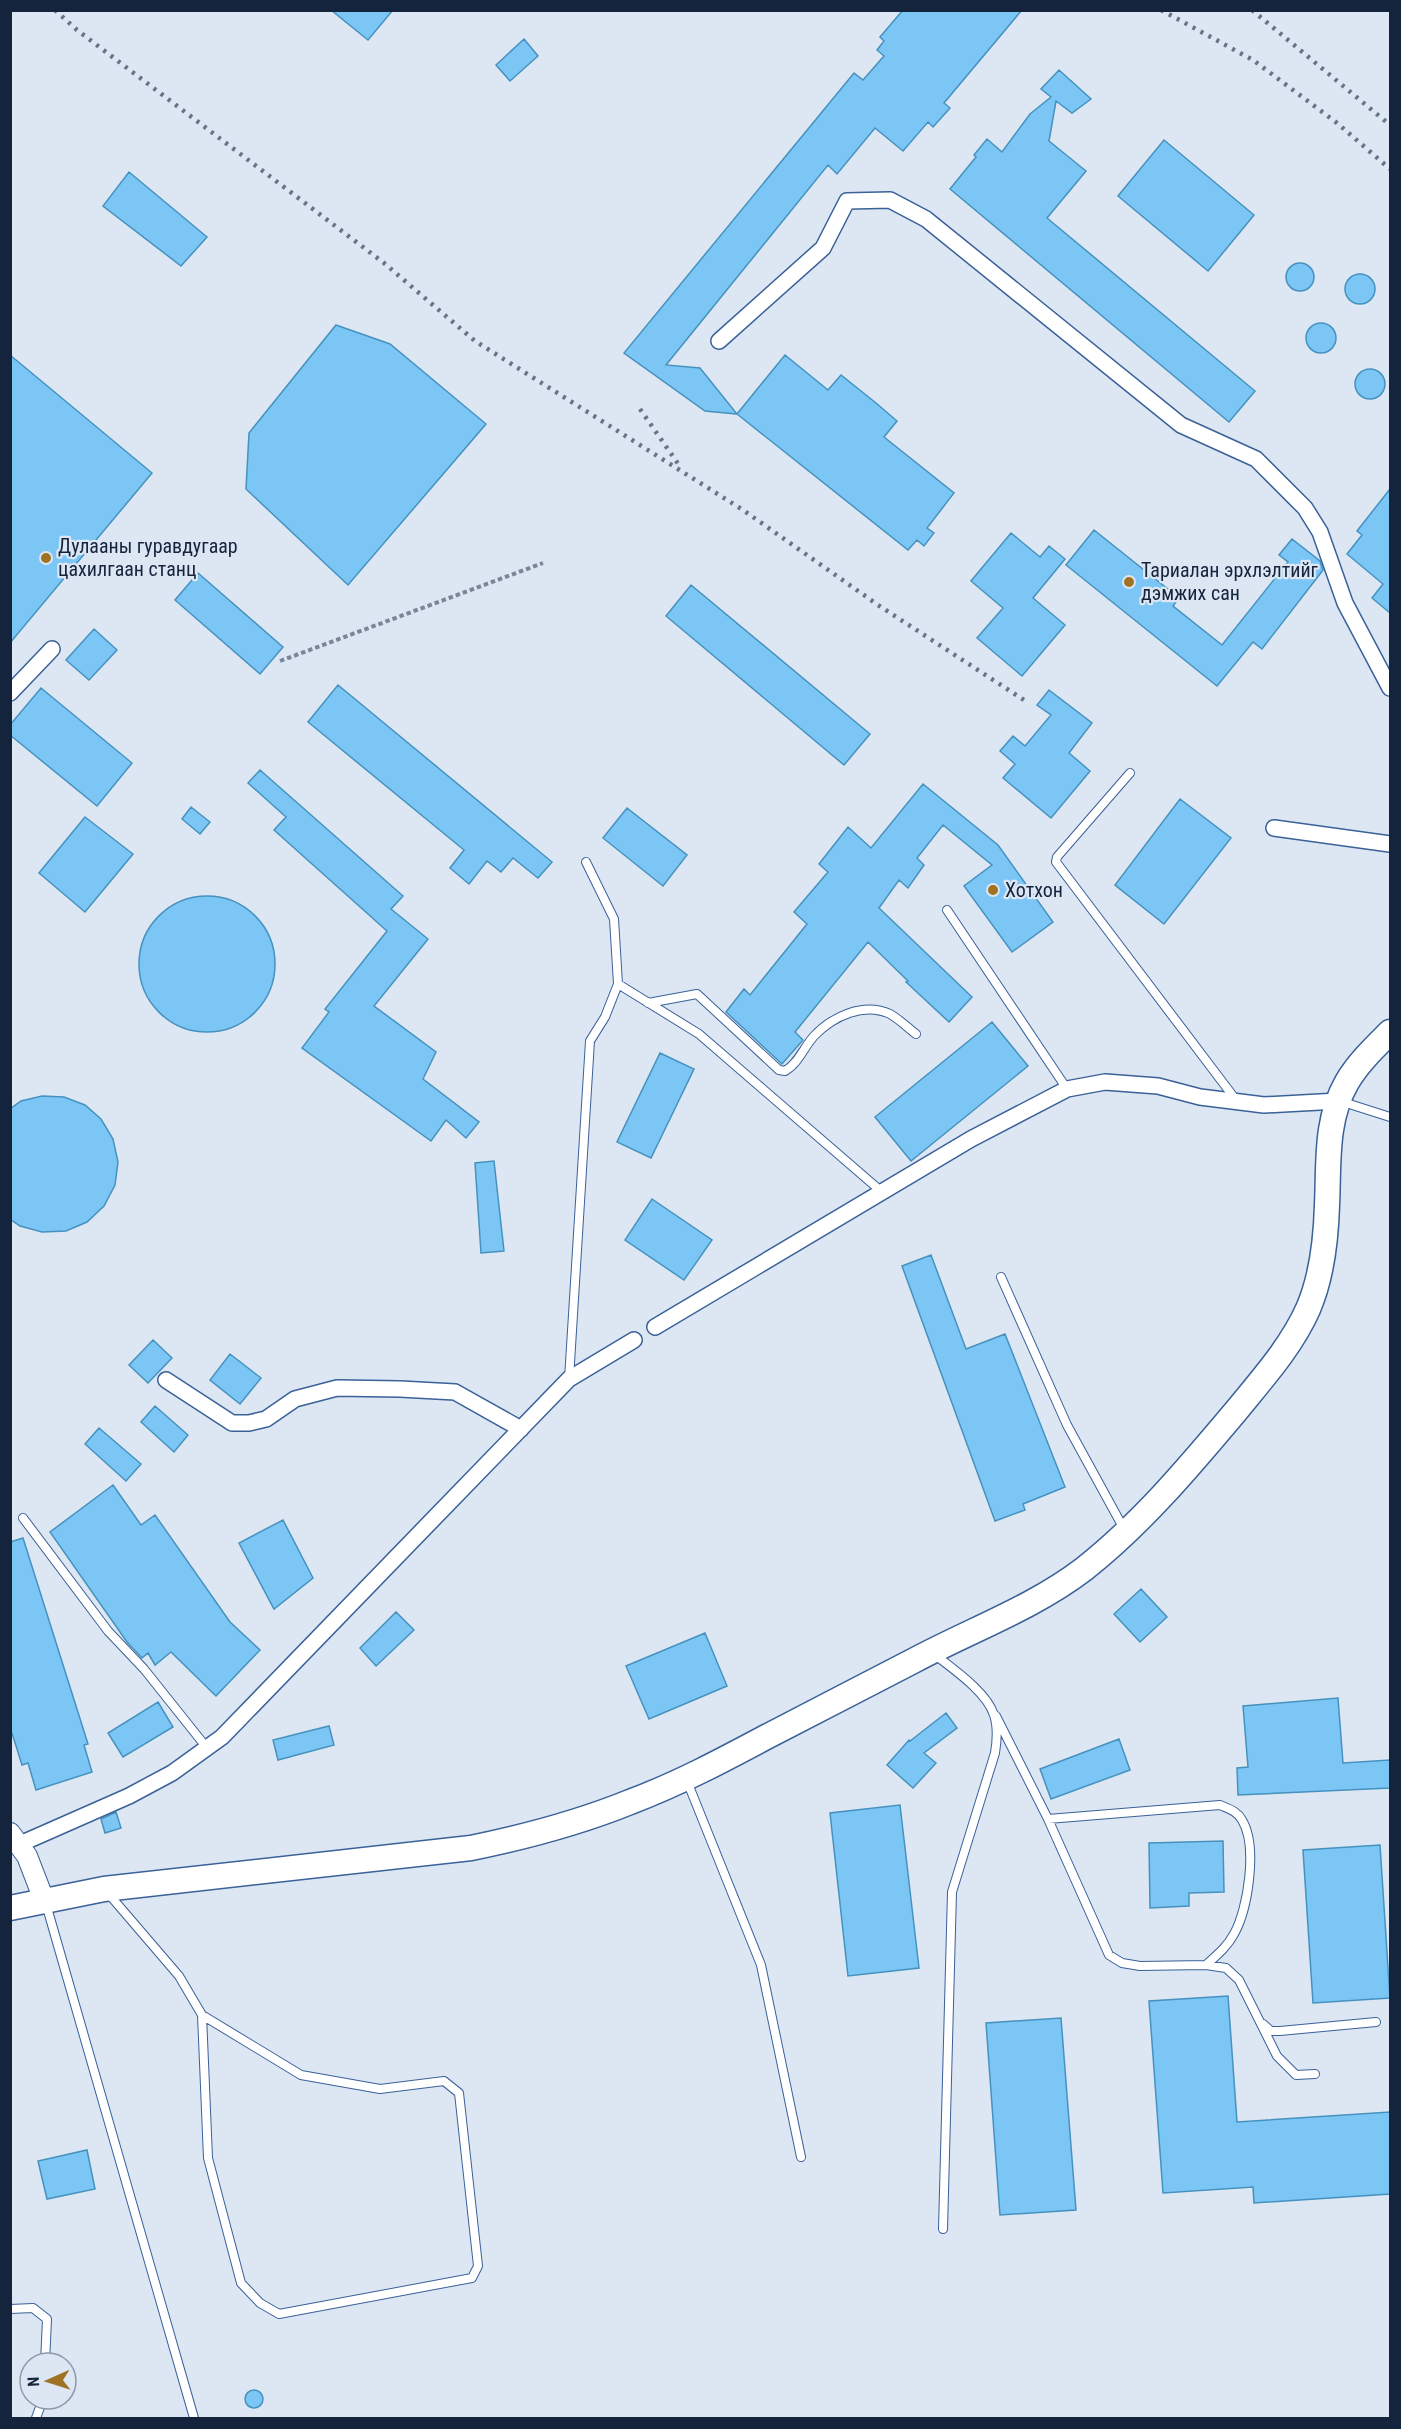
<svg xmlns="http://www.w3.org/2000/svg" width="1401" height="2429" font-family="'Roboto Condensed',sans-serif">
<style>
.building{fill:#7bc6f5;stroke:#4692be;stroke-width:1.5}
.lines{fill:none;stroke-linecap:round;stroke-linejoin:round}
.service-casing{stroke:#3a6198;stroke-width:10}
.minor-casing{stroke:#3a6198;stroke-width:18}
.tertiary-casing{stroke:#3a6198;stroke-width:22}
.primary-casing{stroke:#3a6198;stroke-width:27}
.path{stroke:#7b8799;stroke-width:4;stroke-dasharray:4.5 3;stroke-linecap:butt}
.service{stroke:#fff;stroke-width:8}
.minor{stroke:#fff;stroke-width:15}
.tertiary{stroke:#fff;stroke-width:20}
.primary{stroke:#fff;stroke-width:24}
.rail{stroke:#677488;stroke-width:4.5;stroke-dasharray:3 6;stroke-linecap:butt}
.poi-dot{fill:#a07324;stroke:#dde6f3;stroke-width:2}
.labels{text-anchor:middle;stroke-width:4.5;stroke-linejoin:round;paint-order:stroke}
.poi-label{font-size:20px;fill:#14243c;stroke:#dde6f3;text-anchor:start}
</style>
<rect width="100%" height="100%" fill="#dde6f3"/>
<!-- building -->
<path class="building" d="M331,10H393L368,40Z
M903,10H1022L944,103L950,108L933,127L928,122L903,151L875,128L837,174L828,165L666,365L700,368L737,414L705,411L624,353L854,73L863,80L884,56L877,50L884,41L880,37Z
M524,39L538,56L510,81L496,65Z
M1059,70L1091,99L1072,113L1056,101L1049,141L1086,171L1047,218L1255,391L1229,422L950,189L976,157L974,155L987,139L1002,152L1030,114L1051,97L1041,89Z
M1164,140L1254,215L1208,271L1118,196Z
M129,172L207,237L181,266L103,206Z
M1286 277a14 14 0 1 1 28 0a14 14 0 1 1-28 0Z
M1345 289a15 15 0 1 1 30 0a15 15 0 1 1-30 0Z
M1306 338a15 15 0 1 1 30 0a15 15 0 1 1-30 0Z
M336,325L390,344L486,424L348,585L246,489L249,433Z
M10,355L152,473L10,643Z
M785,355L828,390L841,375L876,403L897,421L884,437L954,493L927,528L934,533L924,546L917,540L908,550L737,414Z
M1355 384a15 15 0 1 1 30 0a15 15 0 1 1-30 0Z
M1390,489V613L1372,598L1383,584L1347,554L1362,535L1357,531Z
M1094,530L1179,598L1173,606L1222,645L1288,562L1279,555L1292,539L1320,561L1323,570L1262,649L1253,642L1217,686L1066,565Z
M1011,533L1040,557L1049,546L1065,559L1033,598L1065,625L1022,676L977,638L1003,608L971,581Z
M198,573L283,647L260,674L175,600Z
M691,585L870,734L844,765L666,616Z
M94,629L117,650L89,680L66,660Z
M338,685L552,862L538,878L513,858L501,872L487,861L469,884L450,868L464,850L308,722Z
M41,688L132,763L97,806L10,735V725Z
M1049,690L1092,723L1069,753L1090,771L1051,818L1003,778L1015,764L1000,751L1013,736L1025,746L1051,715L1037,705Z
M260,770L403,896L391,909L428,939L374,1006L436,1052L423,1079L479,1122L466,1138L446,1120L431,1141L302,1048L329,1012L325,1009L387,931L274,830L286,817L248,783Z
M923,784L998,845L1053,922L1012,952L964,886L992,865L943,825L917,858L924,865L908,888L899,880L879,908L972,997L949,1022L906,982L908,981L868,942L795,1032L803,1040L782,1064L726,1012L744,989L750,995L807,924L794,912L828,872L819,864L848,827L871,848Z
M1180,799L1231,838L1164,924L1115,885Z
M191,807L210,822L200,834L182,819Z
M627,808L687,855L663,886L603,838Z
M85,817L133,854L85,912L39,873Z
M139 964a68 68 0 1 1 136 0a68 68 0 1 1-136 0Z
M992,1022L1028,1066L911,1161L875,1117Z
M660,1053L694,1069L651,1158L617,1142Z
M42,1096L64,1097L85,1105L101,1119L113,1139L118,1162L115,1185L104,1206L87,1222L66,1231L42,1232L20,1226L10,1219V1109L21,1101Z
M494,1161L504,1251L481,1253L475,1163Z
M652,1199L712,1240L684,1280L625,1240Z
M931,1255L966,1349L1005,1334L1065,1487L1023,1504L1025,1510L995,1521L902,1266Z
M153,1340L172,1358L148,1383L129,1365Z
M230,1354L261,1378L240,1404L210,1380Z
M155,1406L188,1435L174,1452L141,1422Z
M99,1428L141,1464L126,1481L85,1444Z
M113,1485L141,1525L155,1515L230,1622L260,1650L216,1696L171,1652L155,1665L148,1653L142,1658L127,1642L50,1532Z
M283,1520L313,1578L274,1609L239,1543Z
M23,1538L88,1744L84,1745L92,1772L36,1790L28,1763L22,1765L10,1727V1542Z
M1141,1589L1167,1617L1140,1642L1114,1614Z
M396,1612L414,1630L376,1666L360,1648Z
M705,1633L727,1686L649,1719L626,1666Z
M1338,1698L1343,1763L1390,1760V1788L1238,1795L1237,1768L1248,1767L1243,1706Z
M158,1702L173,1727L123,1757L108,1733Z
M946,1713L957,1728L924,1753L936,1763L913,1788L887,1765L909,1740L910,1741Z
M329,1726L334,1745L278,1760L273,1740Z
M1119,1739L1130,1770L1051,1799L1040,1769Z
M900,1805L919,1968L848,1976L830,1813Z
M116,1812L121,1828L105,1833L101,1819Z
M1223,1841L1224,1892L1189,1893V1906L1150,1908L1149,1843Z
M1380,1845L1390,1998L1313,2003L1303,1850Z
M1228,1996L1237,2122L1390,2112V2194L1254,2203L1253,2187L1163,2193L1149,2001Z
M1061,2018L1076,2210L1000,2215L986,2023Z
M87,2150L95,2189L47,2199L38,2161Z
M245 2399a9 9 0 1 1 18 0a9 9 0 1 1-18 0Z"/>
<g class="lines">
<!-- service casing -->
<g class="service-casing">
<path id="service" d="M1130,773L1057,857L1056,862L1236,1100
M586,862L614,919L618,984L699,1034L882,1192
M947,910L1067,1089
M648,1003L697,994L779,1070L785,1071C798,1064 804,1047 814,1036C833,1016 864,1002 890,1014C899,1019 908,1028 916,1034
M1343,1102L1390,1117
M1001,1277L1067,1425L1124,1529
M569,1379L590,1041L605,1017L618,984
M23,1518L108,1631L144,1669L207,1748
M934,1654C953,1669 987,1692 994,1715C998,1727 997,1741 995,1753L952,1892L943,2229
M996,1716L1048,1819L1220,1805C1229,1809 1237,1811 1242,1820C1258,1846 1248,1909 1234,1934C1227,1947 1217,1955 1206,1965
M687,1781L761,1965L801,2157
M1048,1819L1109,1955L1122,1963L1140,1966L1206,1965L1226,1968L1239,1980L1277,2056L1296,2075L1315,2074
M107,1892L179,1976L202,2015L301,2075L380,2089L444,2081L459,2093L478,2266L472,2278L279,2314L260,2303L241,2283L208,2158L202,2015
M46,1904L194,2418
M1263,2024L1271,2031H1280L1376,2022
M10,2309L33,2308L47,2319L45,2363
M36,2418L43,2399"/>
</g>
<!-- minor casing -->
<g class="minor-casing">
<path id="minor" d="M719,341L823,248L847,201L890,200L926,219L1181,425L1256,459L1305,508L1320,532L1345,603L1390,688
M10,693L52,649
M1274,828L1390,844
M655,1327L971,1139L1067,1089L1105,1082L1158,1086L1200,1097L1264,1105L1338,1101
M166,1380L232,1423H249L266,1419L295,1399L337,1388L400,1389L455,1392L521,1429
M20,1844L129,1796L172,1773L222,1737L569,1379L634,1340"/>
</g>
<!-- tertiary casing -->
<g class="tertiary-casing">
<path id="tertiary" d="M10,1833L27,1856L44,1900"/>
</g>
<!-- primary casing -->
<g class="primary-casing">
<path id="primary" d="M10,1908L104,1889L471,1848C525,1837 578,1823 630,1802C678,1784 723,1760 768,1736C817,1711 866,1685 915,1660C971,1630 1033,1608 1084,1569C1141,1524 1189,1467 1236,1411C1262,1379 1291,1347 1308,1309C1322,1277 1326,1240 1327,1205C1329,1163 1325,1120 1347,1082C1358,1063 1375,1047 1390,1032"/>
</g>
<!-- path -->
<path class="path" d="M280,661L543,563"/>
<!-- service -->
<use href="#service" class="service"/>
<!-- minor -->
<use href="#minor" class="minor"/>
<!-- tertiary -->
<use href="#tertiary" class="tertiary"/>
<!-- primary -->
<use href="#primary" class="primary"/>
<!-- rail -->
<path class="rail" d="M55,10L77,30L384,263L475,341L743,510L878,605L1024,700
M1161,10L1253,60L1337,123L1390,169
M1252,10L1390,125
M640,409L681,468"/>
</g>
<!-- markers -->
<g class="poi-dot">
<circle cx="46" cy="558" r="6"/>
<circle cx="1129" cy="582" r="6"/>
<circle cx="993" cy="890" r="6"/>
</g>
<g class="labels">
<!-- poi labels -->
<g class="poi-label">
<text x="58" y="553">Дулааны гуравдугаар<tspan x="58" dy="23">цахилгаан станц</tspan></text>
<text x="1141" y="577">Тариалан эрхлэлтийг<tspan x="1141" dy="23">дэмжих сан</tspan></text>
<text x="1005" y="897">Хотхон</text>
</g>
</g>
<!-- border -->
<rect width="1401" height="2429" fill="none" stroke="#14243c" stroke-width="24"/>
<!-- north arrow -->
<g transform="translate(48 2381) rotate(267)"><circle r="28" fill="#dde6f3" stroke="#8d98aa" stroke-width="1.5"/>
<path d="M0-4.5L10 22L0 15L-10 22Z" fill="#a07324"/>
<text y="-9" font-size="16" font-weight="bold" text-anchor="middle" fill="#14243c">N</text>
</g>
</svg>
